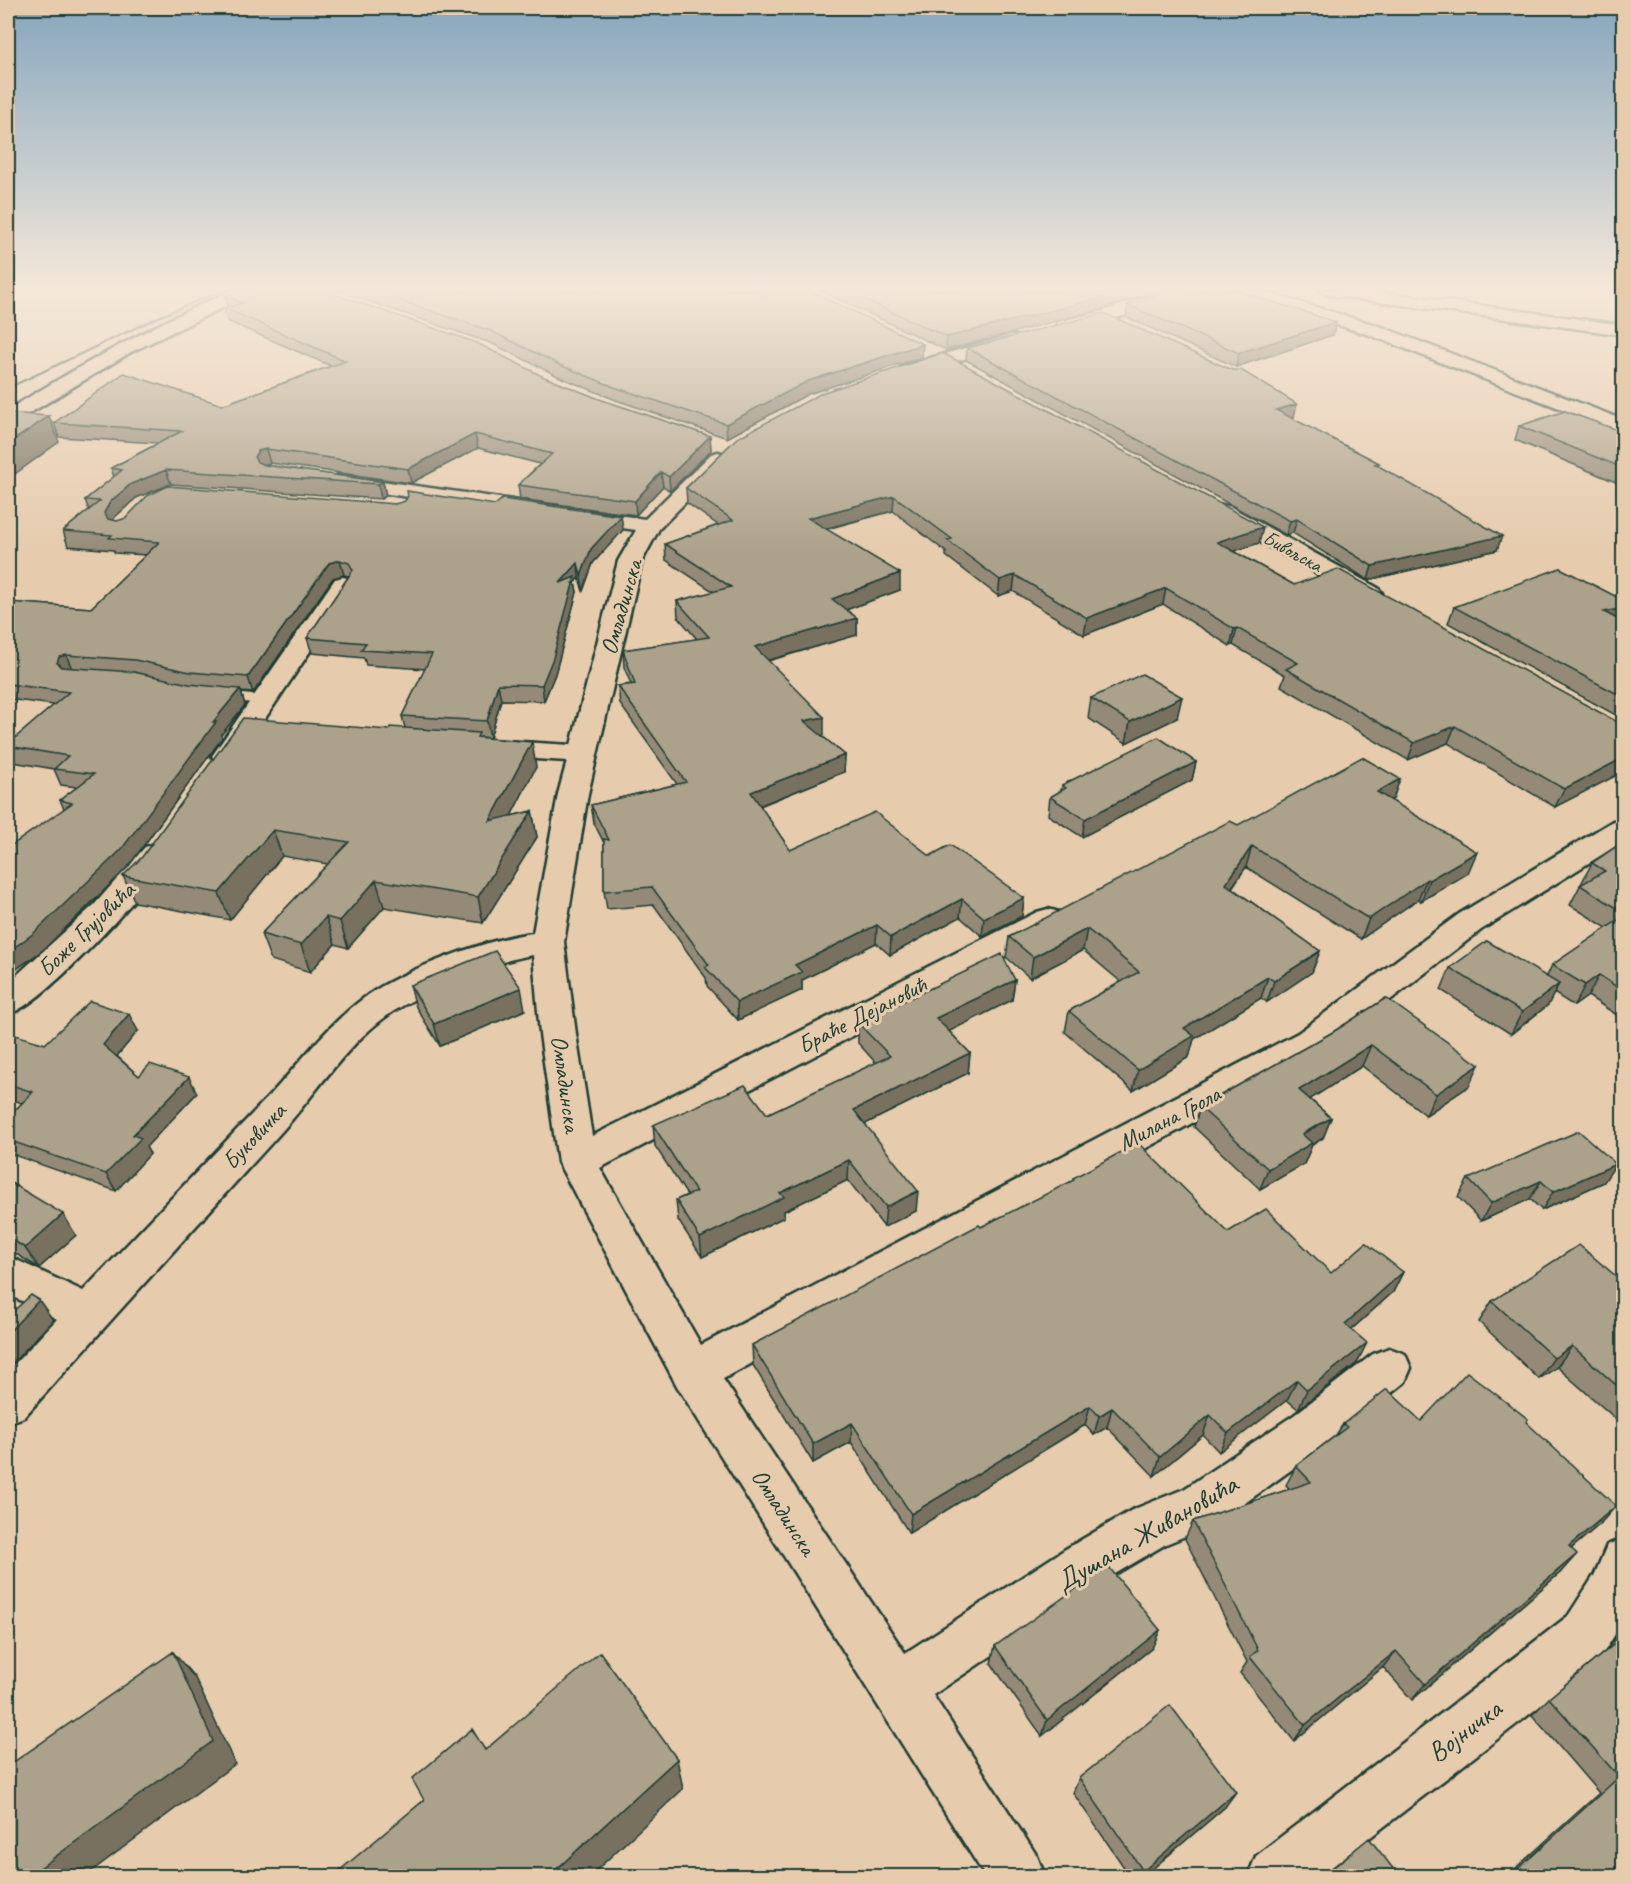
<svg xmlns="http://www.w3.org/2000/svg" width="1631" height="1884" font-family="Caveat,sans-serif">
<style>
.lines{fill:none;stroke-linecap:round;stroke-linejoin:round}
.service-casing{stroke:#1f3d34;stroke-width:4}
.minor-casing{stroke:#1f3d34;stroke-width:5}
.primary-casing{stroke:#1f3d34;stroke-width:5}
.service{fill:#e6cbad;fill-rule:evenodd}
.minor{fill:#e6cbad;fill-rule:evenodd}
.primary{fill:#e6cbad;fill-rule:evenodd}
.rail{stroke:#1f3d34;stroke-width:2}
.wall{fill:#948a77;stroke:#1f3d34;stroke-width:1.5}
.shaded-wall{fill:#787161;stroke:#1f3d34;stroke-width:1.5}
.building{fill:#aca18a;stroke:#1f3d34;stroke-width:1.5}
.labels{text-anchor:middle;stroke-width:6;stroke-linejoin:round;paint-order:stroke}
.far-street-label{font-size:20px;fill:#1f3d34;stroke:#e6cbad}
.street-label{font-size:24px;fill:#1f3d34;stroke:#e6cbad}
.near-street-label{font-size:28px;fill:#1f3d34;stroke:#e6cbad}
</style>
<rect width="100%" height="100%" fill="#e6cbad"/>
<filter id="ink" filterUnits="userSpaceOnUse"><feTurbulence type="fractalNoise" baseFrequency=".0167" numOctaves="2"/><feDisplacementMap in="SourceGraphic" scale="12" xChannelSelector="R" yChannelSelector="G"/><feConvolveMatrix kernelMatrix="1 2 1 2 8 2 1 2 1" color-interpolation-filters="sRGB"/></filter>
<g filter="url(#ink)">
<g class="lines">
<!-- service casing -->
<g class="service-casing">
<path id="service" d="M220,692L263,696L270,700L263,704L215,699L213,696Z"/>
</g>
<!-- minor casing -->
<g class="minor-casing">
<path id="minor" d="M233,290H255L253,293L131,352L15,422L8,424V410C80,365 155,324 233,290Z
M1167,290H1191L1189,293L1111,320L1064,331L1058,330L1056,326L1058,322L1100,312Z
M1232,290H1258L1379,326L1624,420V433L1367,334L1234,293Z
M1011,335L1017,336L1020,340L1017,344L908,375L902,374L899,370L902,366Z
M718,452L725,454L728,458L725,462L659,529L642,561L588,794L564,942L576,1034L592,1136L1037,912L1048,909L1059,912L1064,920L1059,928L600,1168L701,1345L1298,1033L1459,914L1613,821L1624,819V841L1481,930L1324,1051L723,1379L905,1653L1064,1550L1132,1510L1184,1489L1294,1415L1373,1354L1389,1348L1405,1354L1411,1368L1405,1382L1326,1445L1217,1523L1166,1544L1098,1584L933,1695L1037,1856L1045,1876H985L677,1386L558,1162L540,1034L533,955C492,961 429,989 394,1011C349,1040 318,1091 283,1130C196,1226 110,1321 24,1417L8,1423V1371L57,1319L8,1294V1256L83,1291C146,1225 209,1159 272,1093C303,1059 330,1022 368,995C403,970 490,938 533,933L558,794L567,761L489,756L479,754L475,748L479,742L489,740L571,745L618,561L636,530L340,487L333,485L329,481L333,477L340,475L645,519L711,454Z
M1223,505L1231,507L1378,588L1382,593L1378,598L1370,600L1362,598L1215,517L1212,512L1215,507Z
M343,577L351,579L355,584L240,756L236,762L226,764L216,762L212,756L335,579Z
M156,844L167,847L171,854C149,888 43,1006 8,1014V983L94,905L145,847Z
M1624,1538V1620L1604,1652L1540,1706L1320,1876H1248L1256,1856L1568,1616L1595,1574L1607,1545Z"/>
</g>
<!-- primary casing -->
<g class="primary-casing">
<path id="primary" d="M1320,290H1365L1624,325V335L1328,295Z"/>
</g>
<!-- service -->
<use href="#service" class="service"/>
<!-- minor -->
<use href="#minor" class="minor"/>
<!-- primary -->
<use href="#primary" class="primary"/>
<!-- rail -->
<path class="rail" d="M8,388L163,315L224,290"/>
</g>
<!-- wall -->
<path class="wall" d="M336,290H808L922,357L808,394L727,438L616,400L562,378L493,344Z
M819,290H1092L1098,310L946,350Z
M225,296L544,377L599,399L710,436L711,450L670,491L663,486L636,515L520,499L518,485L540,464L478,448L411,483L270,463L264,465L383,482L386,496L381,499L171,484L136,498L115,517L113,520L117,521L395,504L495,505L621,516L623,530L593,563L583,591L579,578L575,583L577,592L555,674L544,701L501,700L490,738L480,737L536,767L511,816L532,811L537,837L483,923L384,907L348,948L335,944L310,972L271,960L261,934L328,864L282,856L230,920L135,902L123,876L389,730L405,728L402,716L425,669L366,665L364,658L312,653L307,638L349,576L344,575L333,578L253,693L241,692L245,705L221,735L222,738L128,867L43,950L11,973L13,976L8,979L64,809L60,800L77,787L61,785L54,769L13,762L8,750V744L54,705L8,699V602L91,608L146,555L115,553L113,550L68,546L63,531L89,510L85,500L114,477L111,468L159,443L59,437L54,423L222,405L331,366L227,321L224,308L228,307Z
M1128,305L1336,322L1333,335L1236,367L1126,317Z
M967,348L1232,370L1294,417L1290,418L1379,463L1378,466L1497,550L1368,580L1293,533L1286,535L966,360Z
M1519,426L1623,432V485L1515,440Z
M737,438L1263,527L1259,543L1234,551L1294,585L1621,724L1555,807L1448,743L1408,760L1281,686L1285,675L1233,645L1230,646L1163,604L1084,635L1013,591L998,596L946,556V552L893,511L827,529L900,590L846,610L857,618V635L768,661L824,735H821L845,755L844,772L760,806L790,850L930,856L1024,898L1022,916L982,936L960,917L890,955L876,943L802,980V990L738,1020L707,986L706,978L654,905L607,909L604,891V843L594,823L591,805L677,784L620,704L618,686L631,684L624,667L623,650L697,639L678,617L677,601L714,592L666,560L665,544L718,525L687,503L686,488Z
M1623,600V719L1448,623L1454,607Z
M1091,698L1177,718L1126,743L1088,718Z
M1196,762L1192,780L1082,837L1048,815L1050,797L1061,791L1062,785Z
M1393,799L1391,801L1468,873L1421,901L1418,899L1361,939L1246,867L1232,888L1320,951L1312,972L1267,1002L1261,998L1194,1039L1189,1057L1133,1091L1065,1032L1069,1011L1121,982L1083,950L1030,978L1006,957L1009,937L1238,825Z
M1623,842V1019L1588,996L1574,1006L1554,993L1548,1005L1511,1034L1441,990L1450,968L1547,976L1552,965L1607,928L1570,905L1592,863Z
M1015,980L1012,1000L949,1031L970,1053L968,1073L865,1124L916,1211L884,1227L848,1180L784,1211V1217L702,1257L678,1220L676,1200L687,1195L655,1146L653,1125L767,1114L876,1063L858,1043V1023Z
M410,985L525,1010L440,1046L416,1007Z
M1386,998L1469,1086L1426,1115L1362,1066L1310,1099L1331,1118L1323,1138L1312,1145L1304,1164L1260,1189L1194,1127L1200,1107L1333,1032Z
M138,1031L117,1056L139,1076L197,1093L146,1147L150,1154L116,1191L8,1153V1117L22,1103L8,1098V1033L45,1044Z
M1073,1178L1228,1232L1331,1273L1403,1272L1393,1292L1352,1329L1357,1363L1298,1409L1287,1400L1219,1452L1203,1435L1154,1476L1107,1427L1094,1435L1085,1425L909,1533L851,1442L813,1463L753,1365L752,1345L981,1227L1073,1181Z
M1468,1179L1604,1182L1542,1210L1530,1199L1481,1221L1458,1197Z
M8,1181L76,1235L39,1268L8,1249Z
M1623,1282V1425L1557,1367L1539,1379L1479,1322L1492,1301Z
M1421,1421L1526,1422L1600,1524L1572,1548L1561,1572L1412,1700L1383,1667L1294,1741L1240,1673L1247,1662L1185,1539L1193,1521L1290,1489L1286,1485L1296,1466L1336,1435L1343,1424Z
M1160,1630L1152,1648L1042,1736L991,1663L995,1646Z
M1623,1632V1876H1507L1599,1793L1532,1715L1549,1698L1608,1649L1613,1641Z
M1079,1778L1225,1807L1144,1876H1130L1073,1793Z"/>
<!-- shaded-wall -->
<path class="shaded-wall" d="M1124,290H1159L1098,310L946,350L947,337Z
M1336,322L1333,335L1236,367L1239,353Z
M923,344L922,357L808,394L727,438L726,424L808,381Z
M1297,404L1294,417L1273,423L1276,410Z
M49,416L59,442L8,479V444Z
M475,434L478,448L411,483L408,469Z
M710,436L711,450L670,491L669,477Z
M266,449L270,463L262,465L258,471L254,457L258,451Z
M166,470L171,484L136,498L115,517L109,527L104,513L110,502L131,484Z
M661,472L663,486L636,515L635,501Z
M383,482L386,496L381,499L378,484Z
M894,496L893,511L809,533L808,518Z
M621,516L623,530L593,563L583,591L581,576L591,549Z
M1297,519L1293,533L1286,535L1290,521Z
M1263,527L1259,543L1214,558L1217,542Z
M1502,536L1497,550L1368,580L1372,566Z
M340,560L344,575L333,578L253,693L248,677L329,563Z
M578,563L579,578L575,583L577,592L555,674L544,701L542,685L560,583Z
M900,573V590L832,615V599Z
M1015,575L1013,591L998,596L1000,580Z
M1166,588L1163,604L1084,635L1087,618Z
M1623,608V623L1604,612Z
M857,618V635L755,664V647Z
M1237,628L1233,645L1230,646L1234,629Z
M66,655L73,671L66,673L57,663L59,657Z
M498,684L501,700L490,738L487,721Z
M240,689L245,705L221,735L222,738L128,867L43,950L11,973L13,976L8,979V952L213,722Z
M1182,697L1177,718L1126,743L1130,722Z
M824,717V735L805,739L804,721Z
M1455,726L1448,743L1408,760L1414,743Z
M532,742L536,767L495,847L490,821Z
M845,755L844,772L751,809V792Z
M1623,758V772L1555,807L1564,789Z
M1196,762L1192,780L1082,837L1085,819Z
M1400,779L1393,799L1370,812L1377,792Z
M532,811L537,837L483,923L478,897Z
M273,830L282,856L230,920L219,893Z
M1252,846L1246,867L1220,904L1226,884Z
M1477,852L1468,873L1421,901L1429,880Z
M1427,879L1418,899L1361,939L1369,919Z
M376,880L384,907L348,948L340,921Z
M1024,898L1022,916L982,936L984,918Z
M962,899L960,917L890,955L891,937Z
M326,917L335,944L310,972L301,945Z
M877,925L876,943L802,980V990L738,1020L737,1002L795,965Z
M1087,929L1083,950L1030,978L1033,957Z
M1320,951L1312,972L1267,1002L1274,981Z
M1599,975L1588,996L1574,1006L1585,985Z
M1268,977L1261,998L1194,1039L1189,1057L1133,1091L1138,1070L1184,1028Z
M1015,980L1012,1000L934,1039L936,1018Z
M1559,984L1548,1005L1511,1034L1522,1012Z
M521,988L525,1010L440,1046L434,1024Z
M129,1014L138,1031L112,1062L103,1045Z
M1371,1045L1362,1066L1292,1111L1299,1090Z
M970,1053L968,1073L853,1130L854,1110Z
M1479,1065L1469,1086L1426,1115L1436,1094Z
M189,1077L197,1093L146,1147L150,1154L116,1191L106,1174L133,1135Z
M1331,1118L1323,1138L1312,1145L1304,1164L1260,1189L1268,1169L1302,1134Z
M849,1160L848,1180L784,1211V1217L702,1257L700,1238L780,1193Z
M1616,1164L1604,1182L1542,1210L1553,1192Z
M1541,1181L1530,1199L1481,1221L1491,1203Z
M918,1191L916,1211L884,1227L886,1207Z
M63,1214L76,1235L39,1268L25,1248Z
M1403,1272L1393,1292L1335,1344L1345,1324Z
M39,1300L53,1320L8,1368V1333Z
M1367,1343L1357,1363L1298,1409L1307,1390Z
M1572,1346L1557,1367L1539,1379L1554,1358Z
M1297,1380L1287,1400L1219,1452L1228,1433Z
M1090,1406L1085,1425L909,1533L911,1514Z
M1112,1408L1107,1427L1094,1435L1099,1416Z
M1210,1415L1203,1435L1154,1476L1160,1457Z
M852,1423L851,1442L813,1463V1444Z
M1616,1506L1600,1524L1553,1564L1569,1546Z
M1577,1554L1561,1572L1412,1700L1425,1684Z
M1160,1630L1152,1648L1042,1736L1047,1720Z
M1396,1651L1383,1667L1294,1741L1305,1725Z
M173,1652L195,1678L235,1764L85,1876H29Z
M677,1759L683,1789L590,1876H549Z
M1236,1792L1225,1807L1144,1876H1140L1143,1871Z"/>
<!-- building -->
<path class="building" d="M243,290H323L477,343L544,377L599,399L710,436L669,477L661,472L635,501L518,485L552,454L475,434L408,469L266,449L258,451L254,457L257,462L265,465L383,482L378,484L166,470L131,484L110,502L104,513L108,519L117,521L126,518L147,496L168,486L395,504L405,501L408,496L407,491L495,505L502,499L621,516L591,549L581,576L578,563L560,583L575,577L553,658L542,685L498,684L487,721L402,716L432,654L361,650L366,643L307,638L353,570L349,563L340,560L329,563L248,677L190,672L135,660L66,655L59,657L57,663L61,667L134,672L189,684L240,689L213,722H216L121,850L34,933L8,952V848L72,803L60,800L94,774L54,769L68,756L8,746V744L69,692L8,684V602L91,608L159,542L109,538L112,535L63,531L100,501L85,500L122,470L111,468L182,431L54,423L124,373L222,405L346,361L224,308L243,303L225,296Z
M369,290H808L923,344L808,381L726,424L614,387L560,365L491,331Z
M844,290H1092L1099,293L1108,290H1124L1100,298L947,337Z
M1170,290H1235L1336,322L1239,353L1128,305Z
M1104,313L1232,370H1241L1297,404L1276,410L1379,463L1375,464L1502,536L1372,566L1297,519L1290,521L967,348Z
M943,353L1263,527L1217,542L1294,585L1338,569L1621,724H1623V758L1564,789L1455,726L1414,743L1286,669L1298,663L1237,628L1234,629L1166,588L1087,618L1015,575L1000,580L947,540L952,539L894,496L808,518L900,573L832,599L857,618L755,647L824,717L804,721L845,755L751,792L790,850L875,812L930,856L950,845L1024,898L984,918L962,899L891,937L877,925L795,965L802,972L737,1002L705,967L709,965L652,887L604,891V839L609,840L591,805L686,782L618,686L635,684L623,650L709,637L677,601L731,587L665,544L733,520L686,488L737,438L824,392Z
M1565,411L1623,432V468L1519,426Z
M8,413L49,416L8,444Z
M1560,568L1623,600V608L1604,612L1623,622V697L1454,607Z
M1142,674L1182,697L1130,722L1091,698Z
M243,718L389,730L390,727L479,733L477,737L532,742L490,821L532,811L478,897L376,880L340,921L326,917L301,945L261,934L349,842L273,830L219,893L123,876L142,857Z
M1158,737L1196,762L1085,819L1050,797L1066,788L1062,785Z
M1362,757L1400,779L1377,792L1477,852L1429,880L1427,879L1369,919L1252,846L1226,884L1320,951L1274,981L1268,977L1184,1028L1194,1036L1138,1070L1069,1011L1139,972L1087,929L1033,957L1009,937L1230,821L1238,825Z
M1623,842V912L1580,885L1605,871L1592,863Z
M1623,917V991L1599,975L1585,985L1552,965Z
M1487,941L1559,984L1522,1012L1450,968Z
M495,951L521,988L434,1024L410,985Z
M1002,954L1015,980L936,1018L970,1053L854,1110L918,1191L886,1207L849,1160L780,1193L784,1197L700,1238L676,1200L696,1192L653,1125L745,1085L767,1114L890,1056L858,1023Z
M1386,998L1479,1065L1436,1094L1371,1045L1299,1090L1331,1118L1302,1134L1312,1143L1268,1169L1200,1107L1333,1032Z
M90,1001L129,1014L103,1045L139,1076L150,1064L189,1077L133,1135L141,1138L106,1174L8,1140V1117L33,1092L8,1084V1033L45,1044Z
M1579,1131L1616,1164L1553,1192L1541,1181L1491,1203L1468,1179Z
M1138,1143L1228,1232L1266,1209L1331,1273L1366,1243L1403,1272L1345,1324L1367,1343L1307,1390L1297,1380L1228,1433L1210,1415L1160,1457L1112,1408L1099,1416L1090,1406L911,1514L852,1423L813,1444L752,1345L979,1225L981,1227L1074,1180L1073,1178Z
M8,1181L63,1214L25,1248L8,1237Z
M1579,1245L1623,1282V1391L1572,1346L1554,1358L1492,1301Z
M31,1295L39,1300L8,1333V1316Z
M1467,1372L1528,1419L1526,1422L1616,1506L1569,1546L1577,1554L1425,1684L1396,1651L1305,1725L1250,1657L1258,1650L1193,1521L1311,1482L1296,1466L1347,1427L1343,1424L1387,1389L1421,1421Z
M1108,1566L1160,1630L1047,1720L995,1646Z
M1623,1637V1876H1510L1619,1777L1549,1698Z
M173,1652L213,1741L29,1876H8V1766Z
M600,1652L677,1759L549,1876H333L424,1800L412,1779L472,1729L485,1750Z
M1170,1705L1236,1792L1143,1871L1079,1778Z
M1369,1838L1399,1876H1323Z"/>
</g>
<!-- sky -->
<linearGradient id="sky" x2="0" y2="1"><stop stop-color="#87a6bd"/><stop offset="0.52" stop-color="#f4e8da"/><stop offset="1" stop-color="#f4e8da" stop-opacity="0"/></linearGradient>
<rect width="1631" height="554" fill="url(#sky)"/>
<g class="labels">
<!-- far-street labels -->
<g class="far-street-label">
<text transform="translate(1293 551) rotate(29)" y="7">Бивољска</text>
</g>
<!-- street labels -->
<g class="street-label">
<text transform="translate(621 607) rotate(-74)" y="8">Омладинска</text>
<text transform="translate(86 929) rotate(-44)" y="8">Боже Грујовића</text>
<text transform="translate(862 1015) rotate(-27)" y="8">Браће Дејановић</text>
<text transform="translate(566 1084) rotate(82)" y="8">Омладинска</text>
<text transform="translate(1169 1118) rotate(-28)" y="8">Милана Грола</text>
<text transform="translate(254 1136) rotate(-47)" y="8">Буковичка</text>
<text transform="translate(784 1512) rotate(57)" y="8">Омладинска</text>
</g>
<!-- near-street labels -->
<g class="near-street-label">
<text transform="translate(1146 1532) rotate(-30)" y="10">Душана Живановића</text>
<text transform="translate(1464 1730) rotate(-37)" y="10">Војничка</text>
</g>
</g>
<!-- margin -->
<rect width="1631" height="1884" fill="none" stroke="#e6cbad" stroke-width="30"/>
<rect x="15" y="15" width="1601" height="1854" fill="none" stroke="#1f3d34" stroke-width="2" filter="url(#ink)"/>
</svg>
